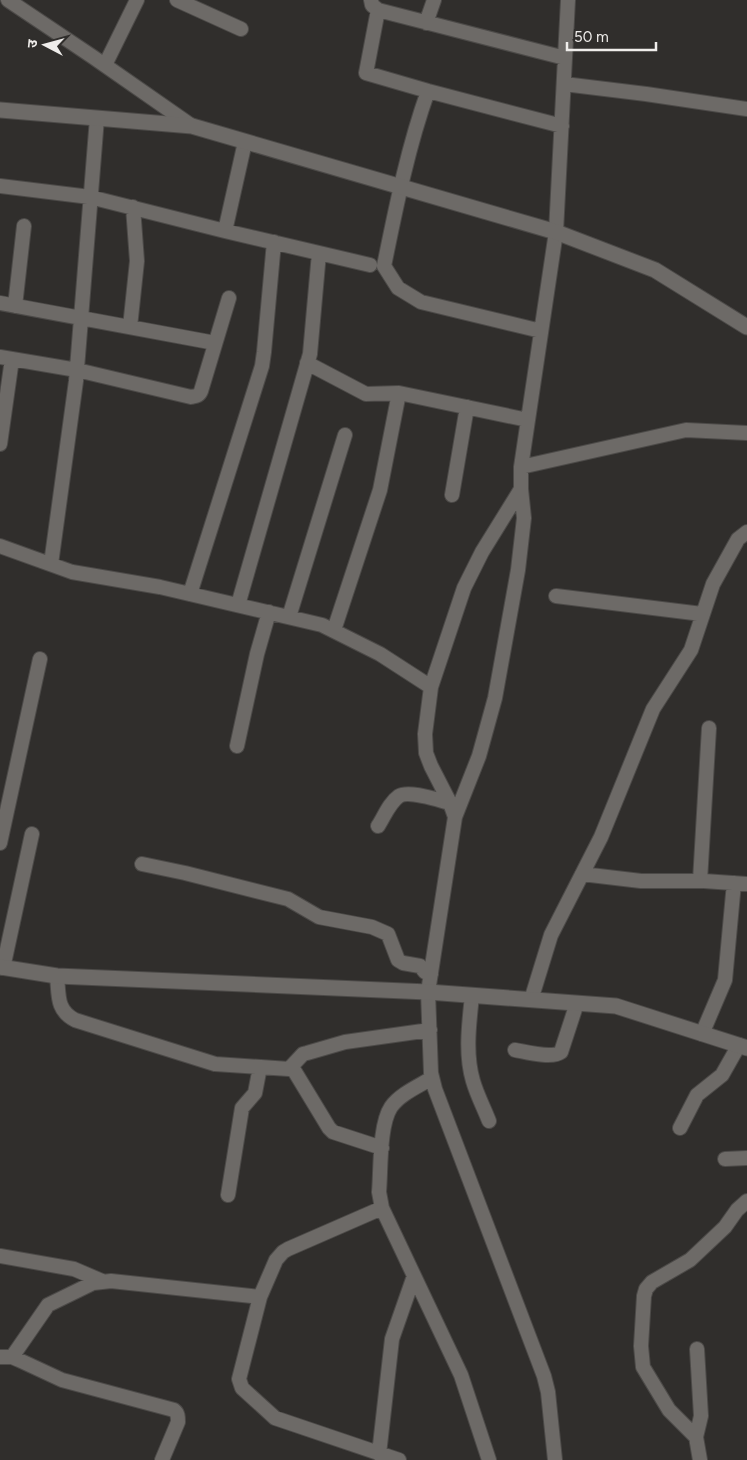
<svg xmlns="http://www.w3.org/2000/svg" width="747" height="1460" font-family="Figtree,'Noto Sans Devanagari',sans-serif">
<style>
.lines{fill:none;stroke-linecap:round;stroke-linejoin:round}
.street-casing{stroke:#4c4a48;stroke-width:16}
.secondary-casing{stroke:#4c4a48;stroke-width:17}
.street{stroke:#6d6a67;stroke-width:14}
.secondary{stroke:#6d6a67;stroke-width:15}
</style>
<rect width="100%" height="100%" fill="#302e2c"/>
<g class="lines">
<!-- street casing -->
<g class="street-casing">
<path id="street" d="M8,0L93,57L192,126
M177,0L241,29
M371,0L372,5L378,10L565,58
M378,10L366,73L428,91L562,126
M426,23L434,0
M105,65L137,0
M564,84L646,94L747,109
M428,91C408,147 396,207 384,266L398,288L421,302L541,331
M0,186L90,197L225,231L370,265
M225,231L245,142
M0,303L215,343
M15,306L24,226
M130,327L137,261L133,207
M0,357L77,370L191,397C196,396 199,396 201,391L229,298
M307,363L366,394L399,393L528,420
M0,444L12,359
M521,467L686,430L747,433
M452,495L467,407
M0,546L72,572L160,587L322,625L380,654L431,687
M51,564L76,381L97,118
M190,594L262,366L264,352L274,242
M556,596L702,614
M238,605L310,354L319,253
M289,617L345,435
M334,630L380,490L399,393
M237,746L257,654L269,612
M455,817L479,756L495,698L518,570L524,518L521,489
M378,826C384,817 389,803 399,796C409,790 438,800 450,803
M0,843L40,659
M142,864L185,873L288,899L319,917L372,927L388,934L398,960L403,963L420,966L425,972L431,974
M582,874L641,881H704L747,884
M700,881L709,728
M3,968L32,834
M57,976C59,995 56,1010 75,1020L215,1064L289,1069L303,1054L307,1053L345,1042L430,1030
M472,996C469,1024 465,1054 473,1081C477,1095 484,1108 489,1121
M531,1000L551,935L601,837L653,709L691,650L713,584L738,539L747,532
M702,1034L725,980L734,883
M515,1050C526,1052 552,1059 561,1052L577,1003
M292,1067L329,1128L333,1132L382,1148
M432,1078C419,1086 400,1094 391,1107C379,1125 381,1170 379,1192L382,1208L461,1375L489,1460
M680,1128L697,1095L722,1075L739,1045
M725,1159L747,1158
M228,1195L242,1108L255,1093L260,1067
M382,1208L288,1249L283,1252L276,1260L260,1297L239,1379L242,1388L275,1418L399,1460
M0,1256L74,1269L102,1281
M697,1349L701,1416L696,1437L700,1460
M0,1357H12L19,1360L62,1380L174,1410C178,1413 178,1417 178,1422L162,1460
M12,1357L48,1305L93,1283L111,1281L260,1297
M696,1437L669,1410L643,1367L641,1346L644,1296L646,1289L652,1282L690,1260L725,1227L737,1210L747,1201
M379,1454L392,1339L414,1276
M555,1460L548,1392L544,1376L435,1089L431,1073L428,992L455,817L450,803L431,766L426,753L425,734L431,687L464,588L482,552L521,489V467L556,232L568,0"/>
</g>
<!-- secondary casing -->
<g class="secondary-casing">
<path id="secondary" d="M0,110L192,126L556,232L655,270L747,327
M0,967L57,976L428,992L616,1006L747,1048"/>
</g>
<!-- street -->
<use href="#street" class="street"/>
<!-- secondary -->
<use href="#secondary" class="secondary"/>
</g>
<!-- north arrow -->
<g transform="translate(45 45) rotate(276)" stroke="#302e2c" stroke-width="4" paint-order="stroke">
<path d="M0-4L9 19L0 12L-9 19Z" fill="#efedeb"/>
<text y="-8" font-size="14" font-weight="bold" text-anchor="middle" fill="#efedeb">उ</text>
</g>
<!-- scale -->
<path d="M567 42v8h89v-8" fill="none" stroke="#efedeb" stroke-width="2.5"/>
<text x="574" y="42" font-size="15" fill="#efedeb" stroke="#302e2c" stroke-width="4" paint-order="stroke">50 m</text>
</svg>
